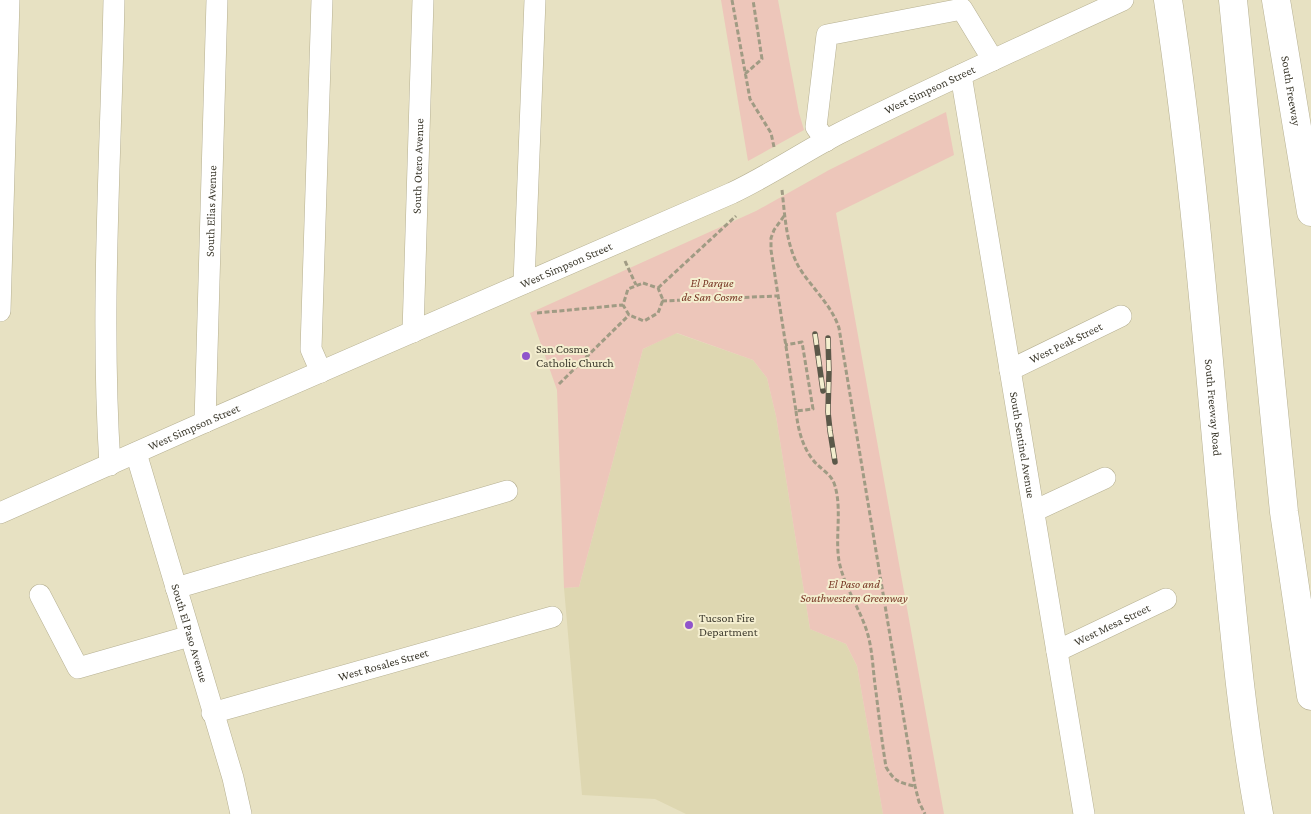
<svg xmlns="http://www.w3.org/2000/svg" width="1311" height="814" font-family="'Crimson Pro',serif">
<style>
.built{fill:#ded7b1}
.green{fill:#edc6ba}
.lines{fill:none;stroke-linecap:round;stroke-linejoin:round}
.minor-casing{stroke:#b6b092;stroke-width:22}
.major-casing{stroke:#b6b092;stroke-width:29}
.highway-casing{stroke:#b6b092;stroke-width:29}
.path{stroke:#a09b84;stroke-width:3;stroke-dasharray:5 2.5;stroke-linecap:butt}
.minor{stroke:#fff;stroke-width:21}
.major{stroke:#fff;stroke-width:28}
.highway{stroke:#fff;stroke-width:28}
.rail-casing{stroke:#5b5849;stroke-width:5.5}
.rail{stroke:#f4eecf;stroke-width:4;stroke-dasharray:11;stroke-linecap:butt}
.poi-dot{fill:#9054cb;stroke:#f4eecf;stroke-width:2}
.labels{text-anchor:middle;stroke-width:4;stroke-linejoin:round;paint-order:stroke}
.street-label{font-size:12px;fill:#3e3b2f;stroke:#f4eecf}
.park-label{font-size:12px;font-style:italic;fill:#773624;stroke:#f4eecf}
.poi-label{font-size:12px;fill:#3e3b2f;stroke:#f4eecf;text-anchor:start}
</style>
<rect width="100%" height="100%" fill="#e7e1c2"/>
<!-- built -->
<path class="built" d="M676,333L753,360L767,378L776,416L810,629L846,644L857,666L883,814H686L655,799L582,795L564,588L579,587L643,349Z"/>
<!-- green -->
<path class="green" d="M721,0H778L799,113L804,130L748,161Z
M946,112L954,155L836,213L944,814H883L857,666L846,644L810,629L776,416L767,378L753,360L677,333L643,349L579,587L564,588L557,390L530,313L756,211L829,170Z"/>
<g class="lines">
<!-- minor casing -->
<g class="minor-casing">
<g id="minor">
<path id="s1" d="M961,75L1084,814"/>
<path d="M826,141L816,127L827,35L962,9L993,60"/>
<path d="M524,283L535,0"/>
<path d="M0,311L9,0"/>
<path id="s2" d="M413,332L423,0"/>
<path id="s3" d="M1010,370L1121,316"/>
<path d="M321,372L311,349L322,0"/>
<path id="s4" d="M205,422L217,0"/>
<path id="s5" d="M136,453L233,778L241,814"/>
<path d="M110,465C100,310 111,155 114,0"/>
<path d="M1034,511L1105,478"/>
<path id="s6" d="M0,513L205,422L732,193C768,176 802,153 838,134C932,87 1028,44 1123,0"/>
<path d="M176,588L507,491"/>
<path d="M40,595L78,668L190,636"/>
<path id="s7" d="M1057,651L1166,599"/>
<path id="s8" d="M212,713L552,617"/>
</g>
</g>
<!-- major casing -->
<g class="major-casing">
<g id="major">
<path id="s9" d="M1168,0C1195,178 1208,357 1225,536C1234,629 1242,722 1259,814"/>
</g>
</g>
<!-- highway casing -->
<g class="highway-casing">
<g id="highway">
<path d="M1233,0L1284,512L1311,696"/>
<path id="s10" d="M1276,0L1311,212"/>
</g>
</g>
<!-- path -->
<path class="path" d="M732,0L750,99L771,133L774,147
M745,74L762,59L753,0
M782,190C785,216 786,246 800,269C813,289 832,306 839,328L915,786L919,802L925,814
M784,216L774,230L771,238V250L796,411L813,409L802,342L785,345
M625,261L636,285
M643,283L658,288L663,300L658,313L644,321L629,315L623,305L628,289Z
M658,288L736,216
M662,301L777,296
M537,313L623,305
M559,384L629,315
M796,411C798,429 802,446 813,460C820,469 832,474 835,486C842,510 835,537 839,561C844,587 861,610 868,635C873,654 873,673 876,692C879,717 882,742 886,767C894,781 899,783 915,786"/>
<!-- minor -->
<use href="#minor" class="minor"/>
<!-- major -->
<use href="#major" class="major"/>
<!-- highway -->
<use href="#highway" class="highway"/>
<!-- rail casing -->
<g class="rail-casing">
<path id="rail" d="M815,334L823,391
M828,338L829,372L828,412L830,431L835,462"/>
</g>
<!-- rail -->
<use href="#rail" class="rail"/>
</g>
<!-- markers -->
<g class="poi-dot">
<circle cx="526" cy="356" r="5"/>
<circle cx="689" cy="625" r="5"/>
</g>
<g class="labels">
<!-- street labels -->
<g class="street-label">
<text dy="4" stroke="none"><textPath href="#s6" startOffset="1022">West Simpson Street</textPath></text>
<text dy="4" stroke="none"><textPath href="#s10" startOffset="92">South Freeway</textPath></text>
<text dy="4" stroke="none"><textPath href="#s2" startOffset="166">South Otero Avenue</textPath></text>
<text dy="4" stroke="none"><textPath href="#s4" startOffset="211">South Elias Avenue</textPath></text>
<text dy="4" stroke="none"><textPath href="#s6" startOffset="618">West Simpson Street</textPath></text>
<text dy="4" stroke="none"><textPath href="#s3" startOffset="62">West Peak Street</textPath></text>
<text dy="4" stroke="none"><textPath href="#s9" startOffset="410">South Freeway Road</textPath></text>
<text dy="4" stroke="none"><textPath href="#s6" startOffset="212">West Simpson Street</textPath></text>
<text dy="4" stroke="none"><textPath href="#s1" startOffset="375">South Sentinel Avenue</textPath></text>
<text dy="4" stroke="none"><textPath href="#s7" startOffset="61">West Mesa Street</textPath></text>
<text dy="4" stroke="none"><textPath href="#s5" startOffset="188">South El Paso Avenue</textPath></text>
<text dy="4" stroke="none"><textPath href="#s8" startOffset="178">West Rosales Street</textPath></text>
</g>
<!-- park labels -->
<g class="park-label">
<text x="712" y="287">El Parque<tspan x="712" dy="14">de San Cosme</tspan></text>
<text x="854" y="588">El Paso and<tspan x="854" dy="14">Southwestern Greenway</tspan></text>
</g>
<!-- poi labels -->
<g class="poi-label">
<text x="536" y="353">San Cosme<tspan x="536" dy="14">Catholic Church</tspan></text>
<text x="699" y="622">Tucson Fire<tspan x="699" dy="14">Department</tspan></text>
</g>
</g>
</svg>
